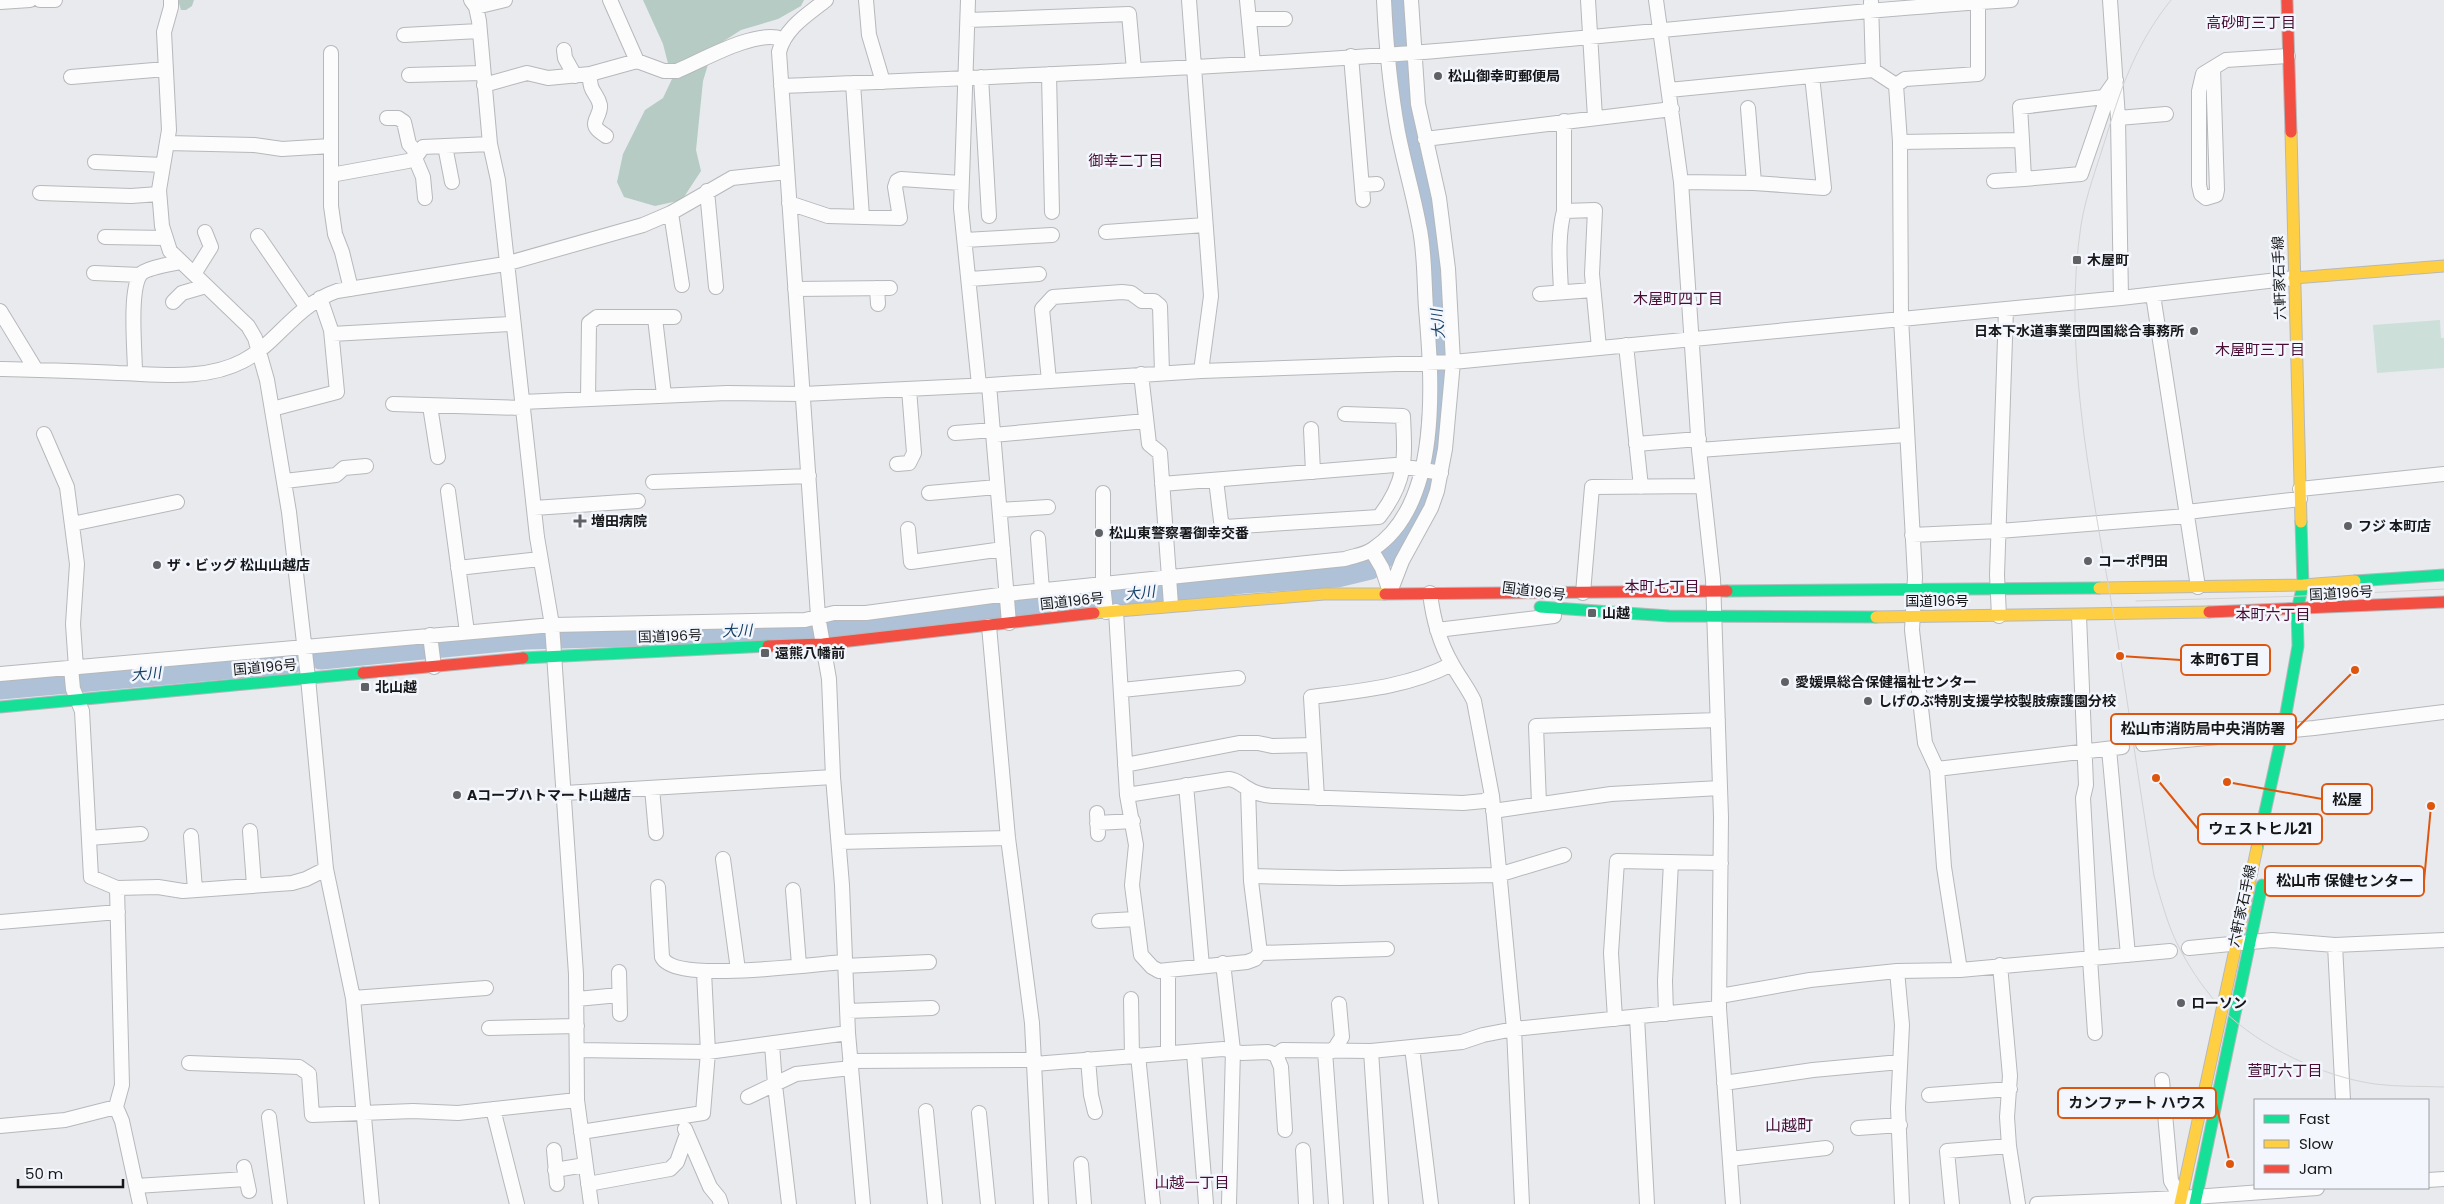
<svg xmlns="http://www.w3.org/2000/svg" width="2444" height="1204" font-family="Poppins,'Noto Sans JP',sans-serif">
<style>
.green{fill:#cddfd9}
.forest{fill:#b5cbc3}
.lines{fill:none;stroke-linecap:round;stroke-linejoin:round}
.river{stroke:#aec1d6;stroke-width:25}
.street-casing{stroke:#b6b8bb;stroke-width:16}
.fast-casing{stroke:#b6b8bb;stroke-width:13}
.slow-casing{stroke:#b6b8bb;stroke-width:13}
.jam-casing{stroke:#b6b8bb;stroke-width:13}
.street{stroke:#fcfcfc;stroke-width:14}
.fast{stroke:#16e098;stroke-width:11}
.slow{stroke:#ffcf43;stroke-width:11}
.jam{stroke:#f24e42;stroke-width:11}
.tram{stroke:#d3d3d4;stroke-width:1}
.poi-dot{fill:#606164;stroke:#f3f7fd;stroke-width:2}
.labels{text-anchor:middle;stroke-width:5;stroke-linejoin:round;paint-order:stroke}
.poi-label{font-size:14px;font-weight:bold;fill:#161719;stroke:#f3f7fd;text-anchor:start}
.street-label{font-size:14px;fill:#161719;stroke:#f3f7fd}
.neighbourhood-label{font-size:15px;fill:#490d35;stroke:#f3f7fd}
.water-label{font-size:15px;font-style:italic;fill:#163f65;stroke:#f3f7fd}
.quarter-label{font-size:16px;fill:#490d35;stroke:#f3f7fd}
.leader{fill:none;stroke:#de560d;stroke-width:2}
.callout-dot{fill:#de560d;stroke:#f3f7fd;stroke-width:2}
.callout{fill:#f3f7fd;stroke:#de560d;stroke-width:2}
.callout-label{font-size:15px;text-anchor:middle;font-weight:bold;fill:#161719}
</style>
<rect width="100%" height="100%" fill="#e8eaee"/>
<!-- green -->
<path class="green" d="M2440,320L2441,338H2444V368L2377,373L2373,325Z"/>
<!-- forest -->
<path class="forest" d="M178,0H194L192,6L186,10H181Z
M643,0H804L801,6L778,19L741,30L713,48L703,81L696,150L701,171L682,200L655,206L624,197L617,182L623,154L645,110L663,98L672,79L663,44Z"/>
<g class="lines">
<!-- river -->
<path class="river" d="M321,657L526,637L806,629L1020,608L1243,581L1337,575L1370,567L1389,552L1418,508L1427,479L1431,453L1440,351L1430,224L1402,85L1394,0
M0,687L292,661"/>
<!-- street casing -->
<g class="street-casing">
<path id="street" d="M40,0H55
M171,0V7L164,32L169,130L159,190L162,226L170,251L248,326L255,338L267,380L289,512L308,678L326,869L353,998L372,1204
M471,0L476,7L479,21L490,144L498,180L537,537L552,625L576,974L577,1100L591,1204
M610,0L637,61
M826,0C807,15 785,28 779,52L818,616L829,679L833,777L842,885L848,1033L863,1204
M866,0L869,35L883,82
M968,0L961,208L979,385
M1189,0L1211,296L1201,371
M1247,0L1253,63
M1588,0L1595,118
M1656,0L1681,182L1699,450L1713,579L1721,817L1719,1008L1733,1204
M2110,0L2118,118L2121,298
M0,2L30,0
M1871,2L1873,70L1896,85L1900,142L1901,318L1915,577L1912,630L1925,743L1937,769L1944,867L1960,970
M476,7L505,0
M1249,19H1285
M968,20L1129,14L1134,70
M404,35L479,31
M564,50L565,58L575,76
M331,53V206L335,234L342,252L351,289
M1351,56L1363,200
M2213,68L2217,190L2216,195L2206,198L2201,194L2199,185V91L2203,74L2226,60L2288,56
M590,74C589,93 597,92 600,105C601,113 595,118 595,124C595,129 602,133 606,136
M1049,74L1052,212
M409,75L482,73
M71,77L166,69
M981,77L989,216
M853,83L862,217
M484,85L527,73L548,78L590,74L637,61L664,71H677C703,60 756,29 782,39
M1896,85L1905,79L1978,74V0
M781,86C991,77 1202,69 1412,53C1612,37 1811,13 2011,0
M1669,90L1873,70
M1748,108L1754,183
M387,118H398L404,122L409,144L417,153
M2118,118L2166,114
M1425,139L1672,109
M2022,140L2020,107L2104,97
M1900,142L2022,140L2024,179L2081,174L2104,107V97L2116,80
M167,143L254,145L282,149L331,146
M445,146L452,182
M415,158L423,177L425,198
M95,162L163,165
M331,175L408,161L415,158L423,147L490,144
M1994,181L2024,179
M1681,182L1754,183L1824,188L1812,76
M1362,185L1377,184
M707,191L716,287
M40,193L131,196L159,194
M789,203L828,216L900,218L895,187L897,181L901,179L961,183
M1564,211L1595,210L1592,274L1599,348
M671,213L682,285
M1106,232L1205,225
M258,236L306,306
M105,237L165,238
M965,240L1052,235
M94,273L140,275
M194,274L211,247L205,232
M970,279L1039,274
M877,288L878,304
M795,289L890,288
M1561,292C1560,266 1557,237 1564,211V121
M1540,294L1593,290
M2153,295L2198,587
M173,302L182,293L206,286
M0,311L36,370
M655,318L664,395
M332,334L512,324
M1626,345L1641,487
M0,369C39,370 79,371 118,373C159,374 205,381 243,361C279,342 294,306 337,291L505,264L643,225L671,213L732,178L787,172
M135,373C135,352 129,292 140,275C145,268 172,264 181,262
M1141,374L1149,444L1160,453L1171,605
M1049,381L1042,309L1053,297L1122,292L1131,293L1142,301H1154L1160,306L1162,373
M989,385L1009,623
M588,399L589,323L597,317H674
M522,402L727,393L803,394L989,385L1201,371L1453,362L2121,298L2294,278
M393,404L522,408
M430,406L438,457
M272,409L337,392L331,330L320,298
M1311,429L1313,472
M955,433L993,430
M44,434L67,487L77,564L73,624L76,668
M993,435L1146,421
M1636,444L1699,439
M1699,450L1906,435
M897,464L909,463L914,453L909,389
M1216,480L1221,521L1225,527L1379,517C1407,481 1405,459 1403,416L1345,414
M285,481L336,475L344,468L366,466
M653,482L809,476
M1162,484L1395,465L1441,473
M2300,489L2444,474
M448,491L467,632
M929,493L997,487
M1103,493V584L1106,612
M534,508L638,501
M1000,510L1048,507
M2187,512L2300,499
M72,524L177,502
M908,529L911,562L1003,549
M1912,535L1999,531L2187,516
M1038,538L1042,590
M1372,551L1382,568L1390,592
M458,568L540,559
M1390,592L1402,561L1431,508L1437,491L1445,449L1453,362L1448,269L1439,198L1418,104L1411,0
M1430,593C1433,619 1439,642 1452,664C1459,677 1468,688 1474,701L1492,796L1514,1029L1522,1204
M1583,593L1592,487L1703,486
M1116,611L1127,795L1136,845L1132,885L1141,955L1152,967L1159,971L1168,970L1247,962L1255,959L1260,953L1251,881L1248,789
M1999,616L1997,575L2006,309
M2079,616L2086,785L2083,798L2092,959
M989,626L1008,838L1032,1023L1041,1204
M1437,630L1554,616
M430,635L434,667
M0,674L552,625L805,620L834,613H866L1007,594L1345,559C1353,556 1365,555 1373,549C1442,504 1432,379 1426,308C1424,280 1425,251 1419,225C1413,193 1404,163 1398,132C1390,88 1386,44 1384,0
M1122,690L1238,678
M2143,744L2314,728L2444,712
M2109,749L2128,955
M1125,765L1239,743H1258L1272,746L1314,745
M1937,769L2122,747
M1186,785L1202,966
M652,788L656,833
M565,793L833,777
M1127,795L1229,779C1237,780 1240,784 1247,788C1256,794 1266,796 1276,796L1463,803L1484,801L1492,796
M1317,798L1311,697C1359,691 1408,687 1452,664
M1539,804L1536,726L1718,720
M1493,811L1611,794L1720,788
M1097,813L1098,834
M1097,823L1133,821
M250,831L254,885
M191,836L195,890
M89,838L141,834
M839,842L1008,838
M723,859L738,970
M1251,876L1340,878L1498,875L1564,855
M658,887L662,957C674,984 814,964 844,962
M117,888L158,887L183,891L292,883L306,879L326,869
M793,890L799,965
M1099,921L1136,919
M0,922L118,912
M2335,945L2343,1100
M2189,948L2272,940L2335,945L2444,940
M1260,953L1387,949
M2090,959L2095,1033
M1223,963L1233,1050L1229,1204
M2000,965L2010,1076L2007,1117L2009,1146L2018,1204
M844,966L929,962
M1897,971L1902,1025L1898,1108L1902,1204
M619,972L620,1014
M1720,996L1810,980L1897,971L1960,970L2170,951
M353,998L486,988
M577,999L619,995
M1131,999L1132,1056
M847,1011L932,1008
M1666,1014L1665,981L1671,862
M1637,1017L1647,1204
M1615,1019L1611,953L1617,861L1721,863
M489,1028L577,1026
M772,1044L775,1085L789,1204
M1412,1047L1431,1204
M577,1050L708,1052L848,1033
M1325,1051L1336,1204
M1333,1051L1342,1037L1339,1004
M1371,1051L1381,1204
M1168,1053V970
M1194,1053L1206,1204
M1138,1055L1153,1204
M1276,1055L1283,1050L1371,1051L1462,1042L1483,1035L1514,1029L1719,1008
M1088,1059L1091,1095L1095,1112
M850,1061L1034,1060
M189,1063L299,1067L309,1074L312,1115L413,1111L458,1113L577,1100
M1034,1064L1223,1049L1242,1053L1268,1052L1276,1055L1281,1067L1285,1130
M2162,1080L2171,1181L2181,1198
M1724,1083L1813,1070L1900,1062
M1929,1095L2010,1089
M748,1097L796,1074L851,1068
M116,1107L122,1121L140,1204
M493,1109L517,1204
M926,1111L935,1204
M979,1113L988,1204
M269,1117L280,1204
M0,1126L65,1120L116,1107L122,1085L117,888L91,877L82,711L73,689L71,668
M1858,1128L1900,1125
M685,1129L710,1187L719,1198L721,1204
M581,1132L703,1113L708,1052L704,972
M554,1150L557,1184
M1303,1150L1306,1204
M1730,1159L1826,1148
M1081,1164L1084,1204
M244,1167L249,1191
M555,1170L585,1165
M2428,1180L2444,1179
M588,1184L670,1169L677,1162L687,1134
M136,1186L246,1179
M1952,1204L1947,1151L2009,1146
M2037,1204L2181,1198L2317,1188"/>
</g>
<!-- fast casing -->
<g class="fast-casing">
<path id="fast" d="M2355,581L2444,575
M1727,591L2099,588
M1540,607L1669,616L1876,617
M523,658L768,646
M0,707L363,673
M2257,848L2283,730L2298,646L2297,610L2303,585L2301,522
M2195,1204L2262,885"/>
</g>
<!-- slow casing -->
<g class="slow-casing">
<path id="slow" d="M2291,132L2301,522
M2294,278L2444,266
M2099,588L2303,585L2355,581
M1094,613L1324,594H1385
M1876,617L2209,612
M2180,1204L2257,848"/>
</g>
<!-- jam casing -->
<g class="jam-casing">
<path id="jam" d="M2287,0L2291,132
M1385,594L1727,591
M2209,612L2444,602
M768,646L823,644L1094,613
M363,673L523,658"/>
</g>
<!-- street -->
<use href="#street" class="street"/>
<!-- fast -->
<use href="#fast" class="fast"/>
<!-- slow -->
<use href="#slow" class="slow"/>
<!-- jam -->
<use href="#jam" class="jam"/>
<!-- tram -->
<path class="tram" d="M2171,0C2138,41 2122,84 2107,134C2098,164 2086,194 2081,225C2063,344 2089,472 2109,589C2126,685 2138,781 2154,876C2162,902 2168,928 2181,951C2192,972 2207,993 2223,1010C2260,1047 2324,1077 2375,1084C2398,1087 2421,1086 2444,1087
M2136,601L2303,596L2444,589"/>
</g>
<!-- markers -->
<g class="poi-dot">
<circle cx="1438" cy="76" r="5"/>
<rect x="2072" y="255" width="10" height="10" rx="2.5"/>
<circle cx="2194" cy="331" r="5"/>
<path d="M577.5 513.5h5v5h5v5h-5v5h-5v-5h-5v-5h5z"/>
<circle cx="2348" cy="526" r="5"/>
<circle cx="1099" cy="533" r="5"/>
<circle cx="2088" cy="561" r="5"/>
<circle cx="157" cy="565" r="5"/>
<rect x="1587" y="608" width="10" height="10" rx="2.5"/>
<rect x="760" y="648" width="10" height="10" rx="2.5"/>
<circle cx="1785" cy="682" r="5"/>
<rect x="360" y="682" width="10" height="10" rx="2.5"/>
<circle cx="1868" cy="701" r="5"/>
<circle cx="457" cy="795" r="5"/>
<circle cx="2181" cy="1003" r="5"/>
</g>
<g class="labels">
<!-- poi labels -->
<g class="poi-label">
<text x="1448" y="81">松山御幸町郵便局</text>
<text x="2087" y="265">木屋町</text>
<text x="2184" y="336" text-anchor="end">日本下水道事業団四国総合事務所</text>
<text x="591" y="526">増田病院</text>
<text x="2358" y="531">フジ 本町店</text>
<text x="1109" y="538">松山東警察署御幸交番</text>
<text x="2098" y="566">コーポ門田</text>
<text x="167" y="570">ザ・ビッグ 松山山越店</text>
<text x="1602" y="618">山越</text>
<text x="775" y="658">還熊八幡前</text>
<text x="1795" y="687">愛媛県総合保健福祉センター</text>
<text x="375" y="692">北山越</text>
<text x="1878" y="706">しげのぶ特別支援学校製肢療護園分校</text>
<text x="467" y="800">Aコープハトマート山越店</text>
<text x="2191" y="1008">ローソン</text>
</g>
<!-- street labels -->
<g class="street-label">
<text transform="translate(2279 278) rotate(-92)" y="5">六軒家石手線</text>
<text transform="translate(1534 591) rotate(7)" y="5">国道196号</text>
<text transform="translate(2341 593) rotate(-3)" y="5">国道196号</text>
<text transform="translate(1072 601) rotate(-6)" y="5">国道196号</text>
<text x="1937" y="606">国道196号</text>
<text transform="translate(670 636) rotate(-2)" y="5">国道196号</text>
<text transform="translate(265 667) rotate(-5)" y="5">国道196号</text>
<text transform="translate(2242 906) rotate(-78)" y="5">六軒家石手線</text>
</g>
<!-- neighbourhood labels -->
<g class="neighbourhood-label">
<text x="2251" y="28">高砂町三丁目</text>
<text x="1126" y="166">御幸二丁目</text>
<text x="1678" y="304">木屋町四丁目</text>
<text x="2260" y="355">木屋町三丁目</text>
<text x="1662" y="592">本町七丁目</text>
<text x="2273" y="620">本町六丁目</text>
<text x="2285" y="1076">萱町六丁目</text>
<text x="1192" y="1188">山越一丁目</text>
</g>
<!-- water labels -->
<g class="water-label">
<text transform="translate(1438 324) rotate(-95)" y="5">大川</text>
<text transform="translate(1140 593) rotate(-6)" y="5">大川</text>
<text transform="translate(737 631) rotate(-2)" y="5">大川</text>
<text transform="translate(146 674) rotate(-5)" y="5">大川</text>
</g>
<!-- quarter labels -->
<g class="quarter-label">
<text x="1789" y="1131">山越町</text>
</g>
</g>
<!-- callouts -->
<path class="leader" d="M2120 656L2181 660M2355 670L2296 729M2227 782L2322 799M2156 778L2198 829M2431 806L2424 881M2230 1164L2216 1103"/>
<g class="callout-dot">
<circle cx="2120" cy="656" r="5"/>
<circle cx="2355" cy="670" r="5"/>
<circle cx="2227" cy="782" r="5"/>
<circle cx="2156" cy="778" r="5"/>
<circle cx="2431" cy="806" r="5"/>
<circle cx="2230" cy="1164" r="5"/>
</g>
<g class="callout">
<rect x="2181" y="645" width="89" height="30" rx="5"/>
<rect x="2111" y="714" width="185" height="30" rx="5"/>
<rect x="2322" y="784" width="50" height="30" rx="5"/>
<rect x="2198" y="814" width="124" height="30" rx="5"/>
<rect x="2265" y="866" width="159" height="30" rx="5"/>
<rect x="2058" y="1088" width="158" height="30" rx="5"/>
</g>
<g class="callout-label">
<text x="2225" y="665">本町6丁目</text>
<text x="2203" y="734">松山市消防局中央消防署</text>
<text x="2347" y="805">松屋</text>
<text x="2260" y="834">ウェストヒル21</text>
<text x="2345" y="886">松山市 保健センター</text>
<text x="2137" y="1108">カンファート ハウス</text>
</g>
<!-- legend -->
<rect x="2254" y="1099" width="175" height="90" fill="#f3f7fd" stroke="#9b9da2"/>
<rect x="2264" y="1115" width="25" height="8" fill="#16e098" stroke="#9b9da2"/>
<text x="2299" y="1124" font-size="15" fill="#161719">Fast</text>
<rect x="2264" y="1140" width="25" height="8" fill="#ffcf43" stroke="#9b9da2"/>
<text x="2299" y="1149" font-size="15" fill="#161719">Slow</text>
<rect x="2264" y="1165" width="25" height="8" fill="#f24e42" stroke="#9b9da2"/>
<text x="2299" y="1174" font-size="15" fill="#161719">Jam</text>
<!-- scale -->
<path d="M18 1179v8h105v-8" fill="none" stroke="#161719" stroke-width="2.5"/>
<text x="25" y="1179" font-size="15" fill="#161719" stroke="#f3f7fd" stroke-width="4" paint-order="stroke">50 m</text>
</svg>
